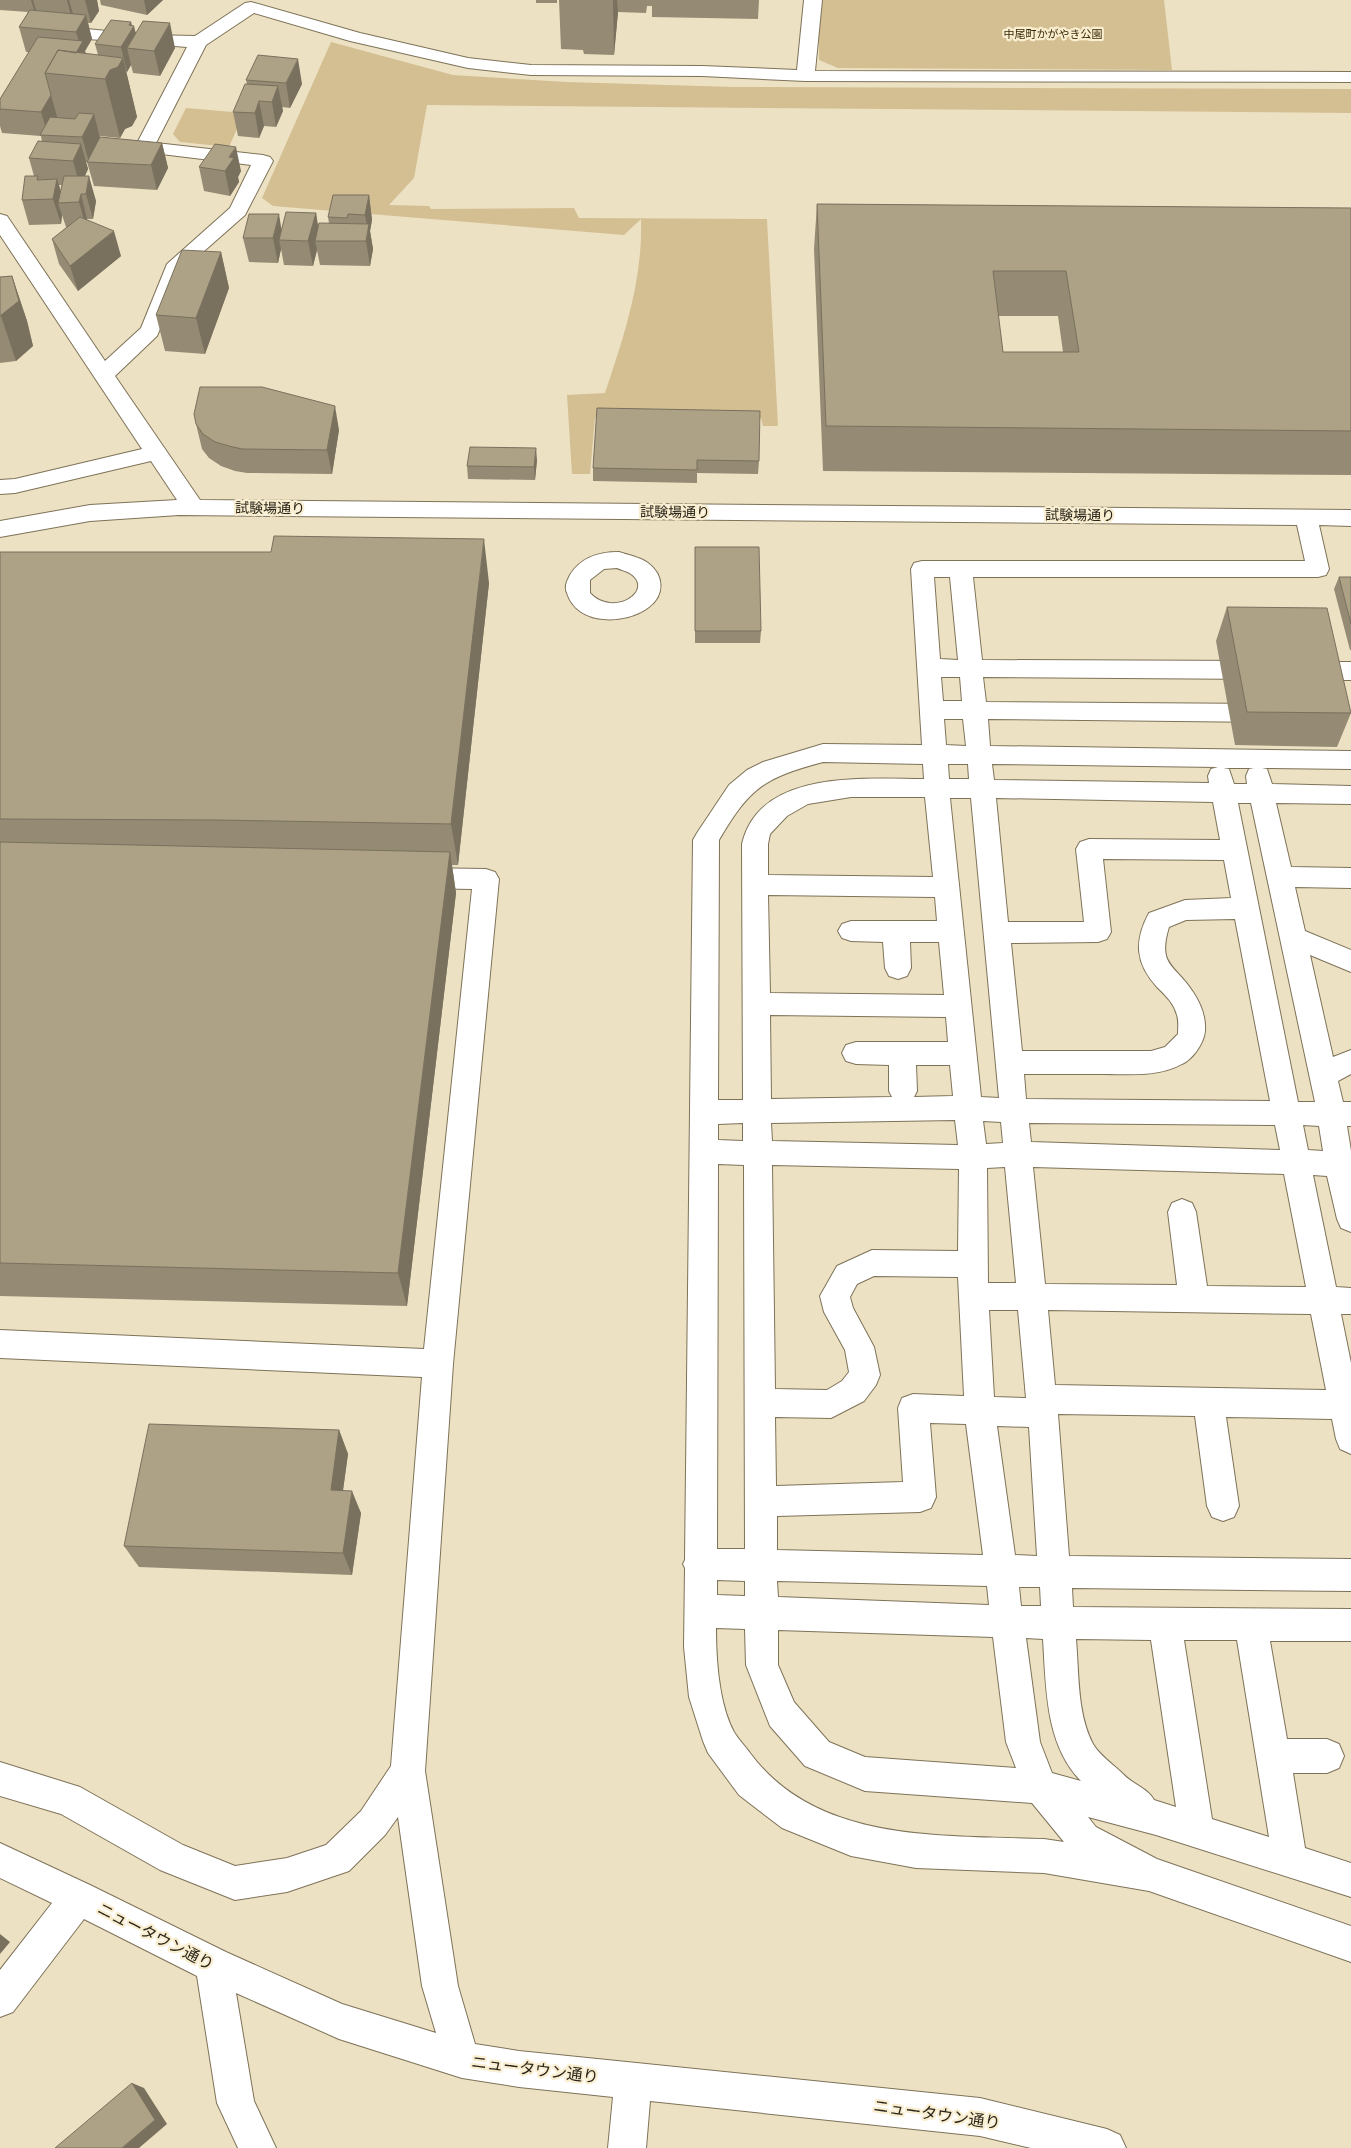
<svg xmlns="http://www.w3.org/2000/svg" width="1351" height="2148" font-family="'PT Sans Narrow','Noto Sans JP',sans-serif">
<style>
.green{fill:#d3bf91}
.lines{fill:none;stroke-linecap:round;stroke-linejoin:round}
.minor-casing{stroke:#7e7258;stroke-width:2}
.minor{fill:#fff;fill-rule:evenodd}
.wall{fill:#958a73;fill-rule:evenodd}
.shaded-wall{fill:#79715e}
.building{fill:#ada186;stroke:#79715e;fill-rule:evenodd}
.labels{text-anchor:middle;stroke-width:4.5;stroke-linejoin:round;paint-order:stroke}
.far-park-label{font-size:11px;fill:#372905;stroke:#faeed1}
.street-label{font-size:14px;fill:#2a251a;stroke:#faeed1}
.near-street-label{font-size:16px;fill:#2a251a;stroke:#faeed1}
</style>
<rect width="100%" height="100%" fill="#ede1c4"/>
<!-- green -->
<path class="green" d="M819,0H1164L1172,70L838,68L819,60Z
M331,42L453,75L566,82L735,87L1351,89V113L427,105L414,178L389,205L429,206L431,209L574,208L579,218L767,219L778,426H763L761,418H595L590,474H572L567,395L605,393C624,336 643,280 641,219L624,235L273,206L262,198Z
M186,108L244,113L229,147L180,142L173,134Z"/>
<g class="lines">
<!-- minor casing -->
<g class="minor-casing">
<path id="minor" d="M804,0H822L815,71L1351,72V82L805,81L702,76L531,75L468,68L350,41L254,13L206,45L156,143L263,155L270,157L273,161L245,215L186,267L157,336L115,376L200,500L1351,510V526L1319,525L1329,569L1326,575L1318,577H973L982,660L1260,661L1268,664L1272,670L1268,676L1260,679L983,677L986,702L1268,704L1277,707L1280,713L1277,719L1268,722L988,719L990,746L1351,751V769L1262,768L1267,769L1272,784L1351,786V804L1276,803L1291,867L1351,868V888L1295,887L1305,931L1351,950V972L1310,955L1333,1057L1351,1050V1074L1338,1081L1343,1102H1351V1126H1347L1351,1151V1232L1341,1228L1337,1219L1327,1176L1313,1175L1336,1287L1351,1288V1314H1341L1351,1363V1454L1340,1449L1336,1439L1332,1419L1226,1417L1239,1506L1234,1517L1223,1521L1212,1517L1207,1506L1195,1416L1058,1414L1069,1556L1351,1559V1591L1072,1588L1073,1607L1351,1609V1641H1270L1287,1739H1327L1339,1744L1344,1756L1339,1768L1327,1773H1293L1305,1848L1351,1863V1897L1156,1835L1088,1817L1096,1827L1157,1859L1351,1926V1962L1149,1891L1044,1873L916,1868L851,1856L782,1828L739,1795L708,1753L703,1741L689,1697L684,1647L685,1568L683,1564L685,1560L693,840L697,833L729,785L747,770L763,762L823,744L922,745L911,569L914,563L922,561H1305L1297,525L179,515L90,521L0,537V521L90,505L177,500L151,461L15,493L0,494V480L15,479L142,449L0,235V214L7,216L105,361L141,328L167,264L230,208L251,165L137,151L135,147L187,47L76,38L70,37L67,33L70,29L76,28L149,35L195,36L245,3L251,2L360,33L468,58L531,65L702,66L797,70ZM934,577H950L958,660L940,659ZM941,677H960L962,701H943ZM944,719H963L966,746L946,745ZM823,762L923,764L924,779C865,779 759,769 742,844L743,1100H718L719,840C750,787 764,778 823,762ZM948,764H968L969,779H949ZM992,764L1218,767L1211,769L1208,776L1209,783L994,780ZM1223,768H1254L1249,769L1246,776L1247,784H1234L1229,769ZM851,797H925L933,877L768,875V844L770,834L787,816L808,804ZM950,798H971L999,1098L981,1097ZM996,798L1213,802L1220,840L1089,839L1080,842L1076,849L1084,922H1008ZM1238,803H1251L1315,1102H1298ZM1103,859L1224,860L1231,898L1185,900L1149,913C1134,941 1135,963 1157,987C1165,995 1174,1003 1177,1015C1179,1021 1178,1028 1178,1034L1165,1047L1151,1051H1022L1011,943L1098,942L1107,939L1111,932ZM768,895L935,897L937,921H851L842,924L838,931L842,938L851,941L883,942L885,968L889,976L898,979L907,976L911,968L910,942H939L944,995L770,993ZM1235,919L1270,1101L1026,1099L1024,1074C1050,1074 1077,1074 1104,1074C1129,1074 1159,1077 1182,1064C1193,1059 1204,1043 1205,1031C1206,1017 1201,1004 1193,992C1175,964 1157,966 1169,927L1186,920ZM770,1015L946,1017L948,1042H856L846,1045L842,1053L846,1061L856,1064L889,1065V1091L892,1097L771,1099ZM916,1065H950L953,1096L914,1097L917,1091ZM955,1120L958,1145L772,1141L771,1123ZM983,1121L1001,1122L1003,1143L986,1144ZM743,1123V1141L718,1140V1124ZM1029,1123L1275,1125L1280,1150L1031,1142ZM1303,1125L1319,1126L1323,1151L1308,1150ZM718,1164L744,1165L745,1549H717ZM772,1165L959,1169L958,1251L872,1250L837,1266L820,1296L824,1312L845,1350L849,1372L842,1381L827,1390L775,1389ZM1005,1167L1016,1283H988L987,1168ZM1033,1167L1284,1174L1306,1287L1207,1286L1196,1212L1192,1203L1182,1199L1172,1203L1168,1212L1177,1285L1045,1284ZM874,1276L958,1277L964,1396L913,1394L902,1398L898,1408L903,1482L776,1486L775,1417L831,1418L864,1401L876,1385L880,1375L874,1347L853,1308L850,1297L857,1284ZM989,1310H1018L1026,1398L994,1397ZM1048,1310L1311,1314L1326,1390L1055,1385ZM930,1423L966,1424L983,1555L777,1550V1516L920,1512L931,1508L936,1497ZM997,1426L1029,1427L1037,1556L1015,1555ZM717,1580L745,1581V1596L717,1595ZM777,1581L987,1586L989,1605L778,1597ZM1019,1587H1040L1041,1606H1021ZM716,1628L745,1629L746,1665L770,1726L805,1766L865,1791L1032,1803L1064,1842L1044,1839C943,1835 817,1844 750,1753C745,1746 738,1739 734,1732C719,1704 716,1659 716,1628ZM778,1630L993,1637L1006,1742L1016,1768L865,1757L829,1742L794,1702L778,1665ZM1026,1638L1043,1639C1046,1686 1045,1745 1081,1781L1052,1773L1040,1742ZM1076,1639L1151,1640L1176,1807L1154,1800C1149,1789 1132,1784 1123,1774C1114,1765 1099,1755 1093,1744C1077,1714 1079,1673 1076,1639ZM1184,1640H1237L1269,1837L1212,1819Z
M619,552C628,555 640,557 648,563C664,575 665,595 649,607C626,625 577,626 567,593C564,587 567,581 570,575C581,557 599,552 619,552ZM617,568C621,570 627,571 631,574C655,591 613,618 590,593V580L604,569Z
M1305,662H1351V680H1305L1297,677L1293,671L1297,665Z
M418,868L486,869L495,872L499,879L453,1364L425,1771L458,1986L475,2044L519,2051L980,2098L1107,2129L1120,2135L1126,2148H1031L980,2136L650,2101L646,2148H608L613,2097L519,2087L462,2078L339,2039L236,1993L254,2101L276,2148H238L217,2103L197,1976L84,1919L13,2012L0,2017V1970L52,1903L0,1878V1843L90,1885L226,1952L342,2004L436,2033L422,1986L398,1817L385,1835L349,1871L287,1892L235,1900L160,1870L61,1814L0,1796V1762L80,1787L183,1845L235,1866L287,1858L326,1845L361,1811L391,1766L422,1377L0,1358V1330L424,1349L472,889L418,888L409,885L405,878L409,871Z"/>
</g>
<!-- minor -->
<use href="#minor" class="minor"/>
</g>
<!-- wall -->
<path class="wall" d="M0,0H97L99,11L91,23H88L92,39L85,51L86,54L98,55L95,44L131,22L132,26L136,33L175,48L160,76L133,73L131,65L127,72L126,71L137,117L132,126L125,129L120,138L100,136V137L162,143L168,168L157,190L94,186L87,162H86L88,169L85,176L96,201L93,219H87V220L121,256L78,291L59,264L52,239L67,227H66L62,215L61,224L29,225L22,200L34,176L29,158L42,142L41,136L2,133L0,126V99L29,52H26L19,27L28,12L0,10ZM59,185H62L61,192Z
M100,0H163L147,15L101,5Z
M536,0H557V3H536Z
M559,0H759L758,19L652,17V6H647L646,13L618,12L614,55L584,54L583,50L561,49Z
M246,80L302,84L290,108L282,107L283,111L276,127L264,126L259,138L238,136L233,112L247,84Z
M199,167L241,171L238,177L239,182L230,196L204,191Z
M369,195L372,220L370,231L373,249L370,266L320,265L317,250L313,266L284,265L281,249L278,263L249,262L243,238L282,231L316,213L318,228L329,223L328,217Z
M817,204L1351,208V475L823,471L814,249ZM998,316H1058L1063,352H1003Z
M221,252L229,288L205,354L165,351L156,315Z
M12,276L27,321L33,346L16,361L0,363V277Z
M597,408L759,461L758,474L697,473V483L593,481V468Z
M196,424L339,430L332,474L247,473L235,471L221,466L209,458L202,449Z
M537,460L535,480L468,479L467,466Z
M695,547L761,631L760,643H695Z
M0,552L489,583L458,865H452L456,893L407,1306L0,1296Z
M1339,577H1351V650H1350L1334,589Z
M1227,607L1351,713L1337,747L1235,745L1216,641Z
M339,1430L348,1454L343,1490L361,1513L352,1575L139,1567L124,1546Z"/>
<!-- shaded-wall -->
<path class="shaded-wall" d="M31,0H33L36,10L35,13Z
M67,0H69L75,21L73,24Z
M85,0H97L99,11L91,23Z
M144,0H163L147,15Z
M613,0H617L618,12L614,55Z
M86,15L92,39L85,51L89,66L63,75L80,46L76,32Z
M131,22L132,29L134,26L140,50L135,49L134,50V49L127,48L131,65L127,72L121,47L129,25Z
M170,23L175,48L160,76L154,51Z
M123,58L137,117L132,126L125,129L120,138L105,79L110,70Z
M298,59L302,84L290,108L286,83Z
M278,86L283,111L276,127L272,102Z
M51,95L58,120L48,135L41,112Z
M259,101L264,126L259,138L255,113Z
M94,114L100,138L89,162L82,137Z
M162,143L168,168L157,190L151,165Z
M81,144L88,169L80,186L73,161Z
M236,147L241,171L238,177L239,182L230,196L225,171L229,157Z
M89,176L96,201L93,219L86,194Z
M57,179L64,202L58,203L62,215L61,224L53,199Z
M81,194L87,219L86,227L79,202Z
M369,195L372,220L370,231L373,249L370,266L366,241L368,233L365,215Z
M316,213L320,238L315,241L317,250L313,266L308,241Z
M279,214L283,239L279,240L281,249L278,263L273,238Z
M114,231L121,256L78,291L70,266Z
M221,252L229,288L205,354L196,318Z
M12,276L27,321L33,346L16,361L1,316Z
M335,406L339,430L332,474L327,450Z
M536,448L537,460L535,480L534,467Z
M484,539L489,583L458,865L451,824Z
M450,852L456,893L407,1306L398,1273Z
M339,1430L348,1454L340,1512L331,1490Z
M352,1491L361,1513L352,1575L343,1553Z
M0,1934L10,1942L0,1954Z
M132,2083L144,2088L167,2124L139,2148H122Z"/>
<!-- building -->
<path class="building" d="M30,10L86,15L76,32L19,27Z
M111,20L131,22L129,25L134,26L121,47L95,44Z
M143,21L170,23L154,51L127,48Z
M38,37L83,41L76,53L58,50L45,73L51,95L41,112L0,109V99Z
M58,50L123,58L118,67L110,70L105,79L45,73Z
M258,55L298,59L286,83L246,80Z
M245,84L278,86L272,102L259,101L255,113L233,112Z
M79,113L94,114L82,137L40,135L50,117L75,119Z
M100,137L162,143L151,165L87,162Z
M38,141L81,144L73,161L29,158Z
M215,144L236,147L229,157L234,158L225,171L199,167Z
M25,176H38L37,180L57,179L53,199L22,200Z
M64,176H89L86,194H81L79,202L58,203Z
M333,195H369L365,215L348,214L347,218L328,217Z
M817,204L1351,208V431L826,426ZM993,271H1066L1079,352H1003Z
M286,212L316,213L308,241L279,240Z
M249,214H279L273,238H243Z
M80,217L114,231L70,266L52,239Z
M319,223L369,224L366,241H315Z
M182,250L221,252L196,318L156,315Z
M12,276L19,301L0,316V277Z
M200,387H262L335,406L327,450L242,449L229,446L215,442L203,434L196,424L194,414Z
M597,408L760,411L759,461L697,460V470L593,468Z
M470,447L536,448L534,467L467,466Z
M274,536L484,539L451,824L217,820L0,819V552H271Z
M695,547H759L761,631H695Z
M1339,577H1351V624Z
M1227,607L1327,608L1351,713L1247,712Z
M0,842L450,852L398,1273L0,1263Z
M149,1424L339,1430L331,1490L352,1491L343,1553L124,1546Z
M132,2083L155,2120L122,2148H55Z"/>
<g class="labels">
<!-- far-park labels -->
<g class="far-park-label">
<text x="1053" y="38">中尾町かがやき公園</text>
</g>
<!-- street labels -->
<g class="street-label">
<text transform="translate(270 508) rotate(1)" y="5">試験場通り</text>
<text transform="translate(675 512) rotate(1)" y="5">試験場通り</text>
<text transform="translate(1080 515) rotate(1)" y="5">試験場通り</text>
</g>
<!-- near-street labels -->
<g class="near-street-label">
<text transform="translate(156 1936) rotate(27)" y="6">ニュータウン通り</text>
<text transform="translate(535 2069) rotate(7)" y="6">ニュータウン通り</text>
<text transform="translate(937 2114) rotate(8)" y="6">ニュータウン通り</text>
</g>
</g>
</svg>
